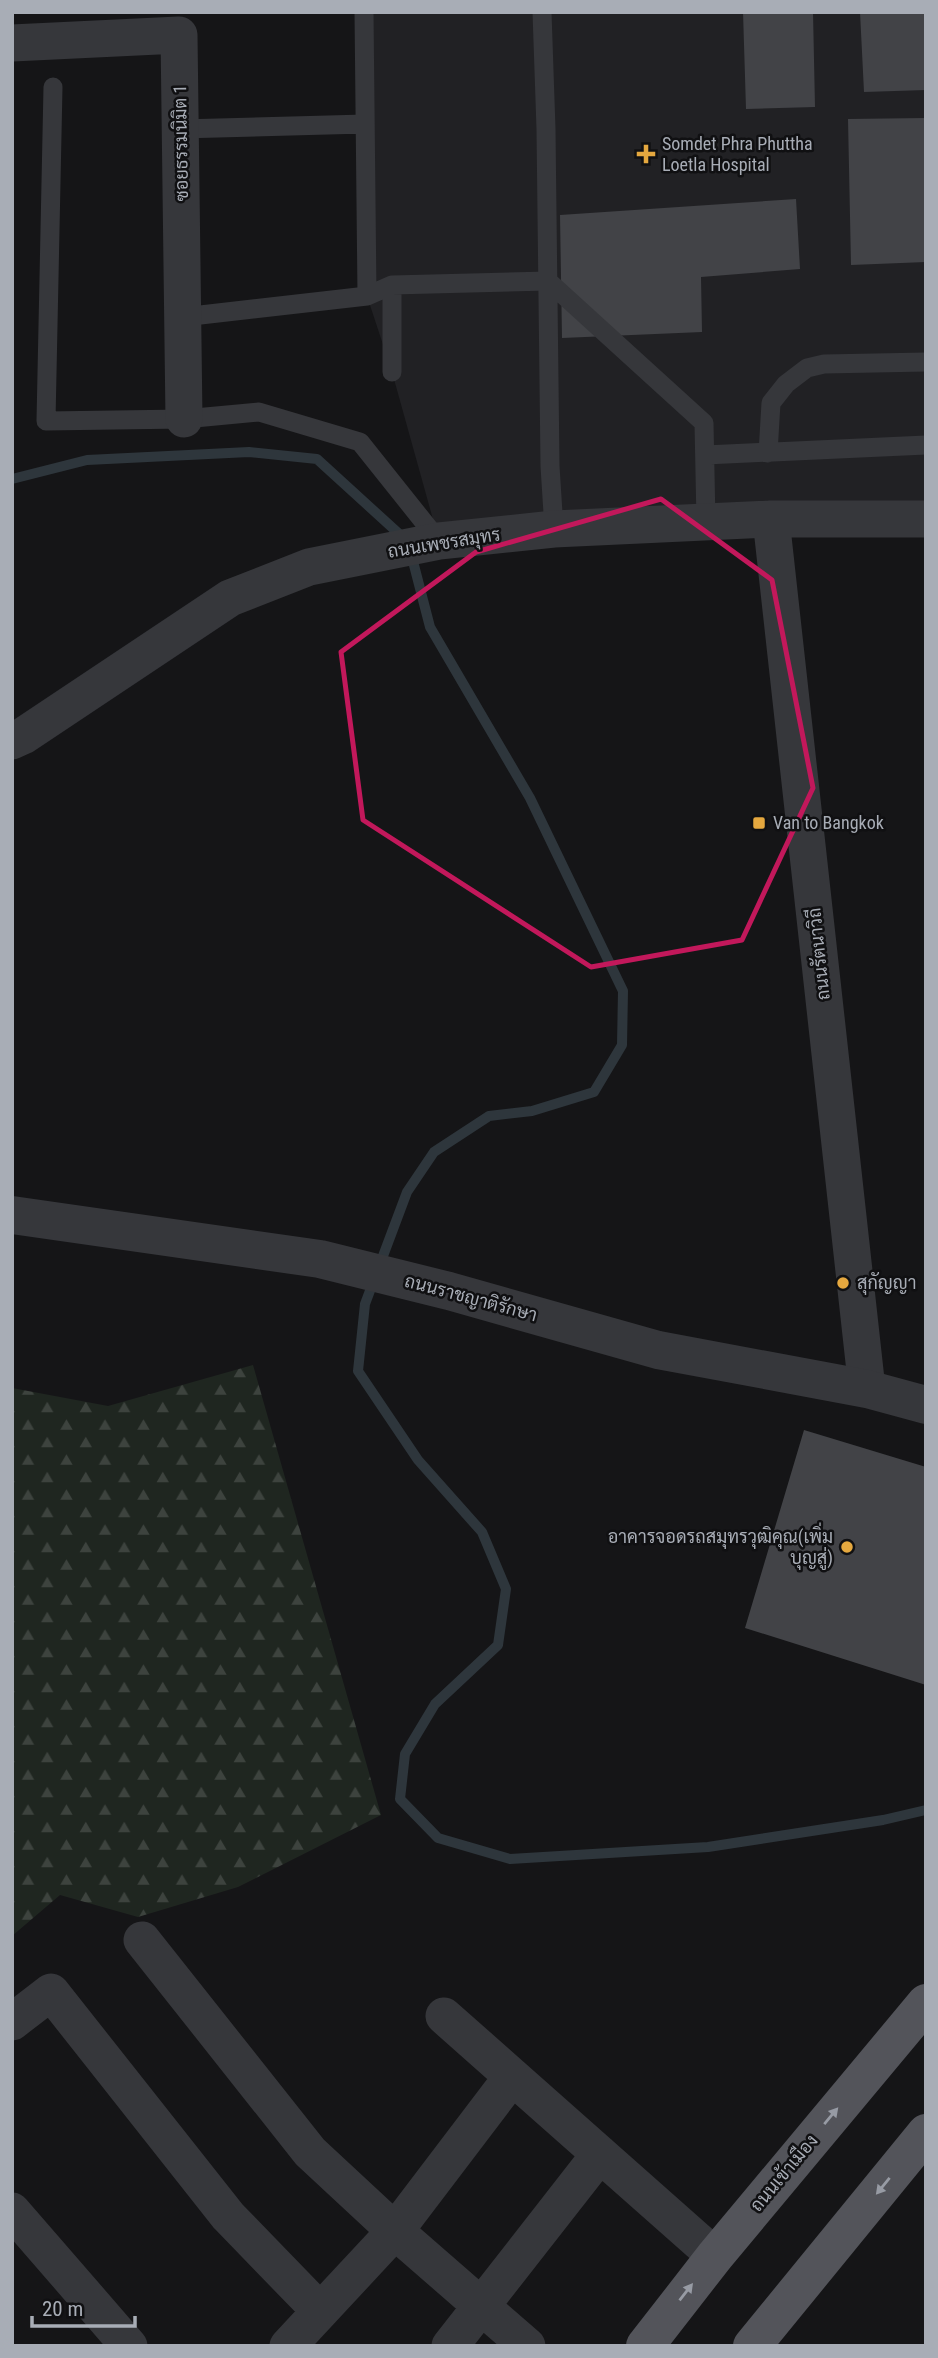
<svg xmlns="http://www.w3.org/2000/svg" width="938" height="2358" font-family="'Roboto Condensed',Sarabun,sans-serif">
<style>
.built{fill:#212124}
.forest{fill:url(#forest-firs)}
.lines{fill:none;stroke-linecap:round;stroke-linejoin:round}
.stream{stroke:#2e363c;stroke-width:10}
.building{fill:#424347}
.service{stroke:#36373b;stroke-width:19}
.minor{stroke:#36373b;stroke-width:37}
.tertiary{stroke:#36373b;stroke-width:38}
.primary{stroke:#53545a;stroke-width:38}
.oneway{fill:#979ba4}
.marked{fill:none;stroke:#c2185b;stroke-width:5;stroke-linejoin:round}
.poi-dot{fill:#e5a83f;stroke:#101012;stroke-width:2.5}
.labels{text-anchor:middle;stroke-width:5;stroke-linejoin:round;paint-order:stroke}
.street-label{font-size:18px;fill:#a8adb6;stroke:#101012}
.poi-label{font-size:18px;fill:#a8adb6;stroke:#101012;text-anchor:start}
</style>
<defs>
<pattern id="forest-firs" width="22" height="20" patternUnits="userSpaceOnUse" patternTransform="scale(1.75)"><rect width="22" height="20" fill="#1f2620"/><path d="M5 1l3.5 6h-7zM16 11l3.5 6h-7z" fill="#3d433e"/></pattern>
</defs>
<rect width="100%" height="100%" fill="#151517"/>
<!-- built -->
<path class="built" d="M364,12H926V524L439,541L392,372L367,296Z"/>
<!-- forest -->
<path class="forest" d="M253,1365L381,1815L238,1887L138,1917L60,1895L12,1936V1388L108,1406Z"/>
<g class="lines">
<!-- stream -->
<path class="stream" d="M12,479L87,460L249,452L317,459L408,542L430,627L530,798L623,991L622,1045L594,1092L532,1111L489,1116L434,1152L407,1192L365,1304L358,1371L418,1460L482,1532L506,1589L498,1645L435,1704L405,1754L400,1799L438,1838L510,1859L708,1847L883,1820L926,1810"/>
</g>
<!-- building -->
<path class="building" d="M743,12H813L815,107L746,109Z
M860,12H926V90L864,92Z
M926,118V262L851,265L848,119Z
M796,199L800,269L701,277L702,332L562,338L560,215Z
M804,1430L926,1467V1685L745,1628Z"/>
<g class="lines">
<!-- service -->
<path class="service" d="M364,12L367,296
M542,12L546,129L550,466L554,529
M53,87L46,421L184,419L259,412L360,442L439,541
M180,129L365,124
M392,285V372
M183,317L367,296L392,285L548,281L704,423L706,522
M768,453L771,403L786,384L807,368L824,364L926,362
M705,455L926,445"/>
<!-- minor -->
<path class="minor" d="M12,43L179,35L184,419
M771,519L867,1389
M12,741L23,736L230,598L309,567L439,541L554,529L771,519H926
M142,1940L310,2152L395,2231L527,2346
M444,2016L715,2256
M12,2022L51,1992L228,2216L320,2311
M12,2211L129,2346
M288,2346L395,2231L512,2077
M450,2346L600,2154"/>
<!-- tertiary -->
<path class="tertiary" d="M12,1215L320,1259L449,1291L658,1350L867,1389L926,1405"/>
<!-- primary -->
<path class="primary" d="M645,2346L715,2256L926,2003
M752,2346L926,2133"/>
</g>
<!-- one-way arrows -->
<defs><path id="oneway-solid" d="M-6-.8H1V-3.2L6.5 0L1 3.2V.8H-6Z" transform="scale(1.75)"/></defs>
<g class="oneway">
<use href="#oneway-solid" transform="translate(831 2116) rotate(-50)"/>
<use href="#oneway-solid" transform="translate(883 2186) rotate(129)"/>
<use href="#oneway-solid" transform="translate(686 2292) rotate(-52)"/>
</g>
<!-- marked area -->
<path class="marked" d="M661,499L772,580L813,788L742,940L591,967L363,820L341,652L476,552Z"/>
<!-- markers -->
<g class="poi-dot">
<path d="M642.5 143.5h7v7h7v7h-7v7h-7v-7h-7v-7h7z"/>
<rect x="752" y="816" width="14" height="14" rx="3.5"/>
<circle cx="843" cy="1283" r="7"/>
<circle cx="847" cy="1547" r="7"/>
</g>
<g class="labels">
<!-- street labels -->
<g class="street-label">
<text transform="translate(181 143) rotate(-91)" y="6">ซอยธรรมนิมิต 1</text>
<text transform="translate(444 543) rotate(-9)" y="6">ถนนเพชรสมุทร</text>
<text transform="translate(819 954) rotate(-96)" y="6">ถนนรัตนาวิถี</text>
<text transform="translate(471 1298) rotate(15)" y="6">ถนนราชญาติรักษา</text>
<text transform="translate(784 2173) rotate(-50)" y="6">ถนนเข้าเมือง</text>
</g>
<!-- poi labels -->
<g class="poi-label">
<text x="662" y="150">Somdet Phra Phuttha<tspan x="662" dy="21">Loetla Hospital</tspan></text>
<text x="773" y="829">Van to Bangkok</text>
<text x="857" y="1289">สุกัญญา</text>
<text x="833" y="1543" text-anchor="end">อาคารจอดรถสมุทรวุฒิคุณ(เพิ่ม<tspan x="833" dy="21">บุญสู่)</tspan></text>
</g>
</g>
<!-- border -->
<rect width="938" height="2358" fill="none" stroke="#a8adb6" stroke-width="28"/>
<!-- scale -->
<path d="M32 2316v10h103v-10" fill="none" stroke="#a8adb6" stroke-width="3.5"/>
<text x="42" y="2316" font-size="21" fill="#a8adb6" stroke="#101012" stroke-width="5" paint-order="stroke">20 m</text>
</svg>
